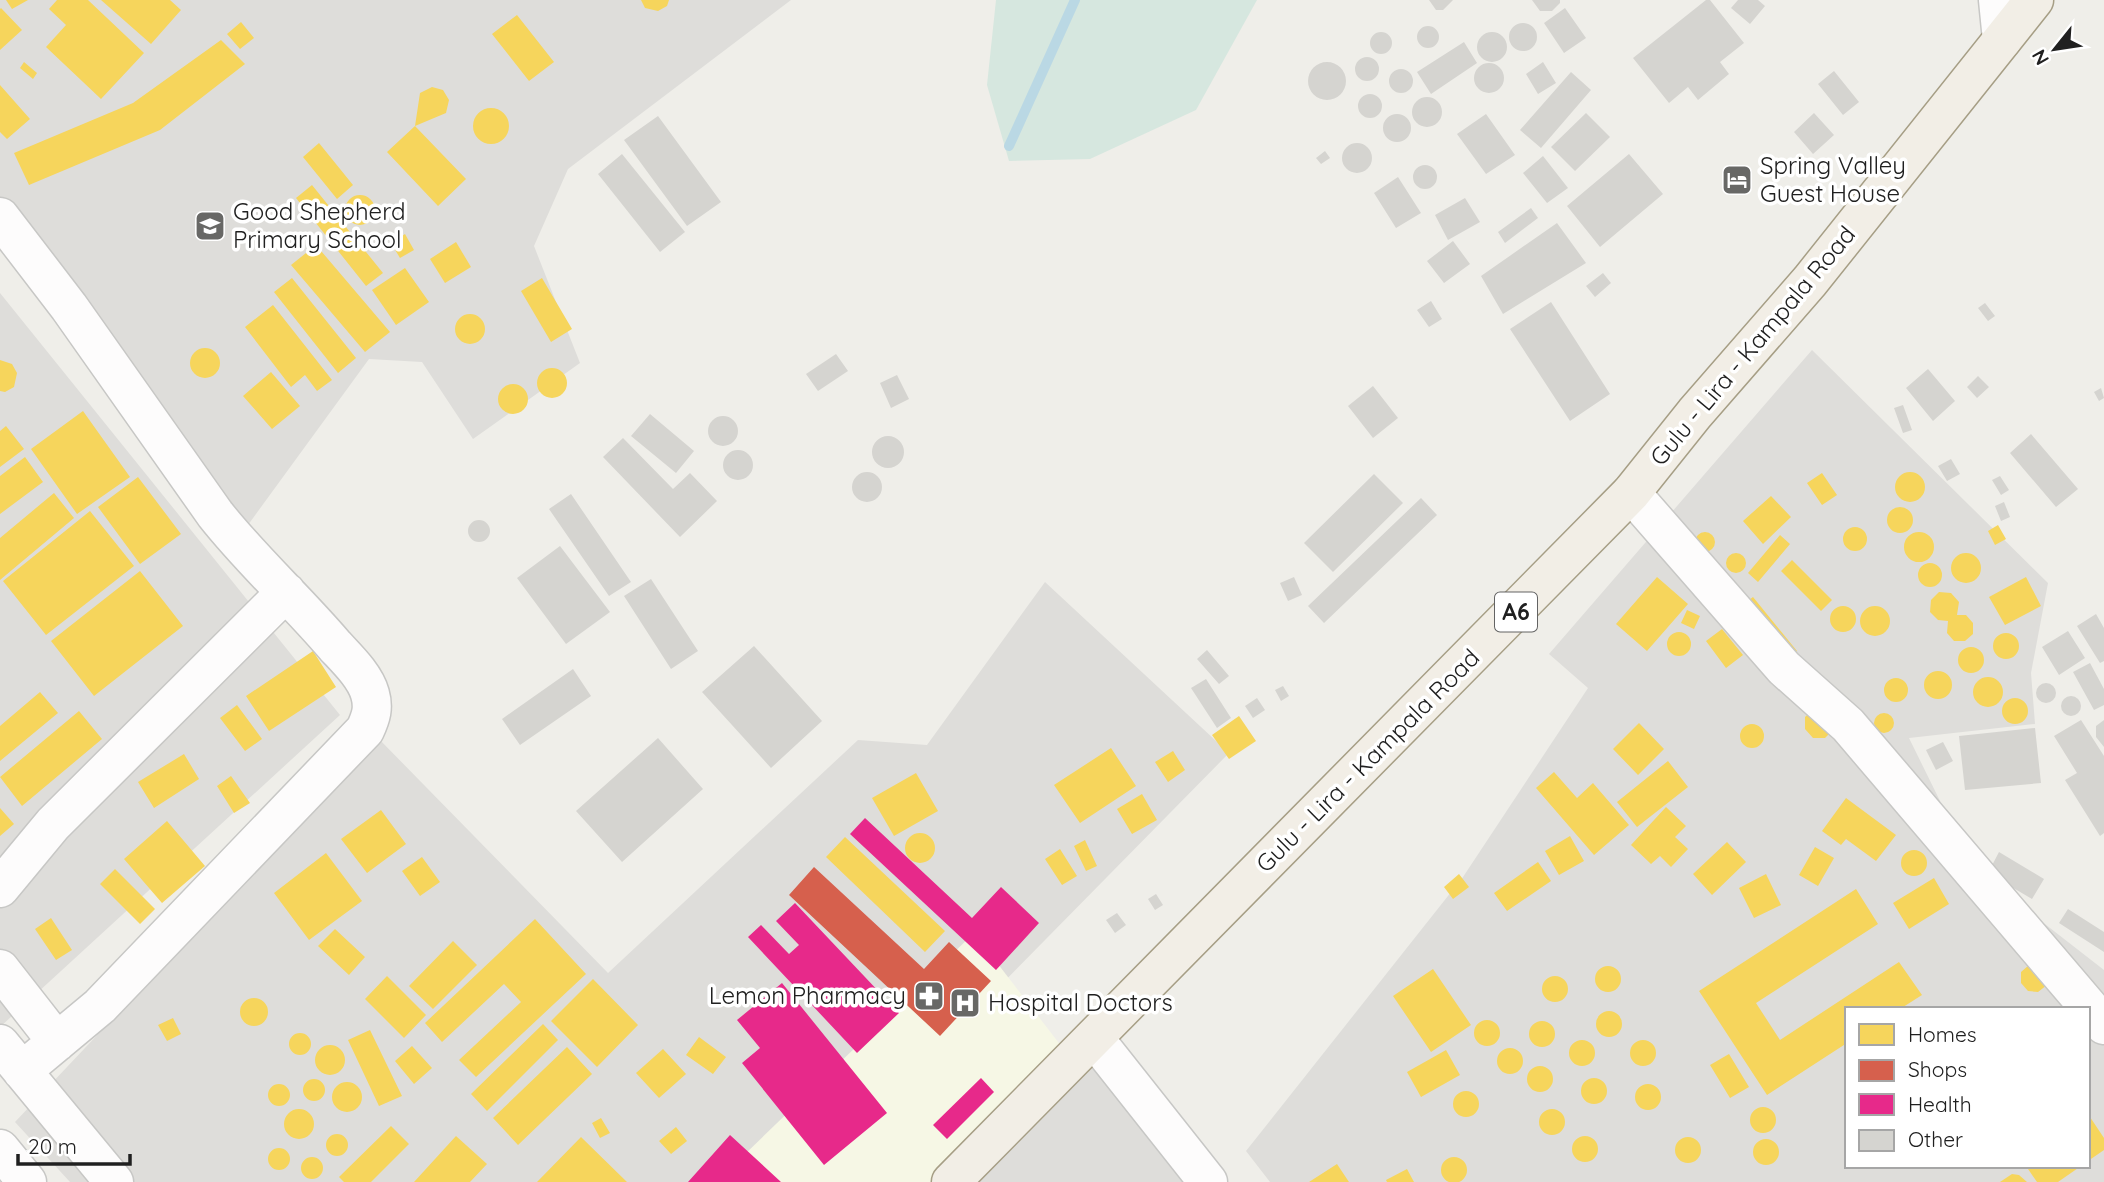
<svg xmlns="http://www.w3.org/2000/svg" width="2104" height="1182" font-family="Quicksand,sans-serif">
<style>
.residential{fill:#deddda;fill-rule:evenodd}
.education{fill:#f6f7e5}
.wetland{fill:#d6e7df}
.homes{fill:#f6d55c}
.shops{fill:#d6604d}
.health{fill:#e7298a}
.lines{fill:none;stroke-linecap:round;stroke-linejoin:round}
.stream{stroke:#bad8e4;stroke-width:10}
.building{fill:#d5d4d0}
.street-casing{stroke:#c7c7c5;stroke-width:41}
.primary-casing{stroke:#a69e85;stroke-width:41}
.street{stroke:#fdfcfc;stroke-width:38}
.primary{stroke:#f2eee6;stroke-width:38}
.labels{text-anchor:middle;stroke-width:7;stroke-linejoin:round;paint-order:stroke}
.shield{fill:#fff;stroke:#636363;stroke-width:2}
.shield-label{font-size:23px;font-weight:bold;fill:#202020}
.poi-label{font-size:24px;fill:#202020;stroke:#fff;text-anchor:start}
.street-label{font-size:24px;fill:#202020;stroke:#fff}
</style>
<rect width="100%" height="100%" fill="#efeee9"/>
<!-- residential -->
<path class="residential" d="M0,0H791L568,169L534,246L580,363L473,439L422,362L369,359L237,540L0,228Z
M0,293L340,715L0,1027Z
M1812,350L2048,583L2031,673L2035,724L1909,738L1973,868L2104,970V1182H1270L1246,1151L1463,877L1588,688L1549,654ZM1847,1009H2088V1166H1847Z
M1045,582L1229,753L807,1182H70L15,1122L378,738L608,973L858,740L927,745Z
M1091,1019L1200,1182H923Z"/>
<!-- education -->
<path class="education" d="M974,933L1082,1073L974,1182H716Z"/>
<!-- wetland -->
<path class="wetland" d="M996,0H1257L1196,110L1090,159L1009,161L987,85Z"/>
<!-- homes -->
<path class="homes" d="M6,0H28L12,9Z
M57,0H88L144,53L101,99L46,47L66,25L49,9Z
M101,0H170L181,10L151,44Z
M641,0H669L667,6L658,11L645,8Z
M1,8L22,30L0,50V9Z
M517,15L554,62L529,81L492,34Z
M241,22L254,38L240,49L227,34Z
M221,40L245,64L160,130L29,185L14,153L133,103Z
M24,62L37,73L33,79L20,68Z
M0,85L30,119L7,139L0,132Z
M432,87L443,90L449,100L446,113L415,126L466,179L438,206L387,152L415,126L420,93Z
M473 126a18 18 0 1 1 36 0a18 18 0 1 1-36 0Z
M319,143L353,185L337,199L303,157Z
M312,185L383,273L366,286L296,198Z
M345 210a15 15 0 1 1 30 0a15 15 0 1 1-30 0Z
M405,234L414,250L400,258L391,243Z
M456,242L471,267L445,283L430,259Z
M316,245L390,332L365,352L291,265Z
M405,268L429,302L396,325L372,290Z
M292,278L356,358L338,373L274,292Z
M542,278L572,329L551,342L521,291Z
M273,305L332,380L317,391L305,375L291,387L245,327Z
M455 329a15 15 0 1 1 30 0a15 15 0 1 1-30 0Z
M190 363a15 15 0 1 1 30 0a15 15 0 1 1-30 0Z
M0,360L12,364L17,373L14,387L5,392L0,391Z
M537 383a15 15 0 1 1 30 0a15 15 0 1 1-30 0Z
M271,372L300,406L272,429L243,396Z
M498 399a15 15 0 1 1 30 0a15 15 0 1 1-30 0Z
M83,411L130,477L77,514L31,449Z
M6,426L24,449L0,467V431Z
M25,457L43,482L0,514V476Z
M1895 487a15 15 0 1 1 30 0a15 15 0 1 1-30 0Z
M1822,473L1837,495L1822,505L1807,483Z
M138,477L181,534L140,564L98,507Z
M54,493L74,518L0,580V538Z
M1771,496L1791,517L1763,544L1743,521Z
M1887 520a13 13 0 1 1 26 0a13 13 0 1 1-26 0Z
M90,511L134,566L46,635L3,581Z
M1998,525L2006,539L1995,545L1988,531Z
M1843 539a12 12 0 1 1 24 0a12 12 0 1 1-24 0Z
M1695 542a10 10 0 1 1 20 0a10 10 0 1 1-20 0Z
M1904 547a15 15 0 1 1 30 0a15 15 0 1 1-30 0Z
M1780,535L1790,544L1758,582L1748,573Z
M1951 568a15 15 0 1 1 30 0a15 15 0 1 1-30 0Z
M1726 563a10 10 0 1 1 20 0a10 10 0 1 1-20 0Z
M1792,560L1832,600L1821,611L1781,571Z
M1918 575a12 12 0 1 1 24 0a12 12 0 1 1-24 0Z
M140,571L183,626L94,696L51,641Z
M1657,577L1688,604L1647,651L1616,624Z
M2026,577L2041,606L2005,625L1989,597Z
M1939,592L1951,593L1959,602L1957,615H1966L1973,623V634L1965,641H1954L1947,633L1948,621L1938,620L1930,612L1931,600Z
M1753,597L1797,651L1786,661L1741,606Z
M1830 619a13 13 0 1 1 26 0a13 13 0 1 1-26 0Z
M1860 621a15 15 0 1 1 30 0a15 15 0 1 1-30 0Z
M1687,610L1700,616L1694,629L1681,623Z
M1722,629L1743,655L1726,668L1706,641Z
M1667 644a12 12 0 1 1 24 0a12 12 0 1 1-24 0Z
M1993 646a13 13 0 1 1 26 0a13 13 0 1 1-26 0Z
M1958 660a13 13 0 1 1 26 0a13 13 0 1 1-26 0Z
M313,651L336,687L269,731L246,696Z
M1924 685a14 14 0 1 1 28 0a14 14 0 1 1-28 0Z
M1973 692a15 15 0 1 1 30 0a15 15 0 1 1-30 0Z
M1884 690a12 12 0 1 1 24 0a12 12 0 1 1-24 0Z
M40,692L58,713L0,761V726Z
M2002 711a13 13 0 1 1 26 0a13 13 0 1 1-26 0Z
M237,705L262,739L245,751L220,718Z
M1814,709L1833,730L1825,738H1813L1805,729V717Z
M79,711L102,739L22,806L0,777Z
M1874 723a10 10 0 1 1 20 0a10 10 0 1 1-20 0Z
M1239,716L1256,741L1229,759L1212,735Z
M1639,723L1664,749L1638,775L1613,749Z
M1740 736a12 12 0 1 1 24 0a12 12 0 1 1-24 0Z
M1111,748L1136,786L1080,823L1054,785Z
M1173,751L1185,770L1168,782L1155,762Z
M184,754L199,779L154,808L138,782Z
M1668,761L1688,787L1637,827L1617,802Z
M1554,772L1577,798L1593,783L1629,825L1594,855L1536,788Z
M916,773L938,811L894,836L872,798Z
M231,776L250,803L234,813L217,786Z
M1142,794L1157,820L1132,834L1117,809Z
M1846,798L1896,835L1876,861L1846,839L1841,845L1822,831Z
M1666,807L1686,826L1675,837L1688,849L1671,867L1660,856L1651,864L1631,845Z
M0,808L14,824L0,836Z
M381,810L406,844L367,873L341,839Z
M167,821L205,866L162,903L124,859Z
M905 848a15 15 0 1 1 30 0a15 15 0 1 1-30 0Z
M1570,836L1584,861L1559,875L1545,851Z
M845,837L945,931L925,952L826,857Z
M1085,840L1097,866L1086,871L1074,846Z
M1727,842L1746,862L1712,895L1693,874Z
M1815,847L1834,858L1818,886L1799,875Z
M1060,849L1077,876L1062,885L1045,859Z
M1901 863a13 13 0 1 1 26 0a13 13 0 1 1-26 0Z
M326,853L362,901L309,940L274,893Z
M422,857L440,882L420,896L402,871Z
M1538,862L1551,881L1507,911L1494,893Z
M115,869L155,909L140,924L100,884Z
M1459,874L1469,887L1453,899L1444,887Z
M1766,874L1781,905L1754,918L1739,888Z
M1934,878L1949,904L1909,929L1893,903Z
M1856,889L1878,924L1756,1003L1780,1040L1899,962L1922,995L1900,1009H1847V1043L1767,1095L1699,991Z
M51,918L72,950L56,960L35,929Z
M535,919L586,974L476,1077L459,1060L521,1002L504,984L442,1042L425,1023Z
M335,929L365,957L349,975L318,946Z
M453,941L477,965L433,1009L409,986Z
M2029,965L2047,985L2038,992L2028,991L2021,983V972Z
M1595 979a13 13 0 1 1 26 0a13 13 0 1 1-26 0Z
M1433,969L1471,1025L1431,1052L1393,996Z
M1542 989a13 13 0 1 1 26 0a13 13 0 1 1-26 0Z
M387,976L426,1015L404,1038L365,999Z
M593,979L638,1025L597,1067L551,1021Z
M240 1012a14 14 0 1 1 28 0a14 14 0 1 1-28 0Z
M1596 1024a13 13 0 1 1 26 0a13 13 0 1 1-26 0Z
M173,1018L181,1034L167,1041L158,1025Z
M1474 1033a13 13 0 1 1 26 0a13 13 0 1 1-26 0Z
M1529 1034a13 13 0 1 1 26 0a13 13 0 1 1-26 0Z
M543,1024L558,1040L487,1111L471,1094Z
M370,1030L402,1096L379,1106L348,1040Z
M289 1044a11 11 0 1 1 22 0a11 11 0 1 1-22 0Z
M699,1037L726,1057L713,1074L686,1055Z
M1630 1053a13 13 0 1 1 26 0a13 13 0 1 1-26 0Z
M1569 1053a13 13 0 1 1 26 0a13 13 0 1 1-26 0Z
M315 1060a15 15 0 1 1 30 0a15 15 0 1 1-30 0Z
M412,1046L432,1068L414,1084L395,1061Z
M567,1047L592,1074L518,1145L493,1118Z
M1497 1061a13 13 0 1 1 26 0a13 13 0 1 1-26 0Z
M663,1049L686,1074L659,1098L636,1073Z
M1446,1050L1460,1075L1421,1097L1407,1072Z
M1729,1054L1749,1087L1730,1098L1710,1065Z
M1527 1079a13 13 0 1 1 26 0a13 13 0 1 1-26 0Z
M1581 1091a13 13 0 1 1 26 0a13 13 0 1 1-26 0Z
M303 1090a11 11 0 1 1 22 0a11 11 0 1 1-22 0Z
M332 1097a15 15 0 1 1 30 0a15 15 0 1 1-30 0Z
M268 1095a11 11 0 1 1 22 0a11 11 0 1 1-22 0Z
M1635 1097a13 13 0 1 1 26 0a13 13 0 1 1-26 0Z
M1453 1104a13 13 0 1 1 26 0a13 13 0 1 1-26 0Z
M1750 1120a13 13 0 1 1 26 0a13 13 0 1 1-26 0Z
M284 1124a15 15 0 1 1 30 0a15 15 0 1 1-30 0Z
M1539 1122a13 13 0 1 1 26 0a13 13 0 1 1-26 0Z
M2088,1114L2104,1138V1150L2088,1161Z
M601,1118L610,1133L600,1138L592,1123Z
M391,1126L409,1144L371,1182H344L339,1177Z
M676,1127L687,1141L671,1154L659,1141Z
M326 1145a11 11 0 1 1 22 0a11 11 0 1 1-22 0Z
M456,1136L487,1164L470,1182H414Z
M1572 1149a13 13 0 1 1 26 0a13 13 0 1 1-26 0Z
M1675 1150a13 13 0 1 1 26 0a13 13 0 1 1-26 0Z
M581,1137L627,1182H537Z
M1753 1152a13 13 0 1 1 26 0a13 13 0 1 1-26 0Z
M268 1159a11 11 0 1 1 22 0a11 11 0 1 1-22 0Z
M301 1168a11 11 0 1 1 22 0a11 11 0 1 1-22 0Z
M1441 1170a13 13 0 1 1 26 0a13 13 0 1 1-26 0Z
M1337,1164L1349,1182H1309Z
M2026,1166H2081L2058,1182H2037Z
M1407,1169L1414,1182H1387L1386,1180Z
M2012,1174L2019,1175L2027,1182H2000Z"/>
<!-- shops -->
<path class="shops" d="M814,867L924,969L949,942L991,981L940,1036L789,895Z"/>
<!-- health -->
<path class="health" d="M865,818L972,918L1001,887L1039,923L996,970L850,834Z
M795,903L899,1013L857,1053L748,937L761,925L789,954L799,945L776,921Z
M782,983L887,1113L824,1165L742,1063L760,1048L737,1020Z
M981,1078L994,1092L947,1139L933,1125Z
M730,1135L781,1182H688Z"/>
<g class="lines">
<!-- stream -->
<path class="stream" d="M1009,146L1075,0"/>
</g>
<!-- building -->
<path class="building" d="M1429,0H1453L1443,10H1436Z
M1532,0H1560V3L1552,11H1540Z
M1706,0H1710L1744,43L1720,62L1729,74L1698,100L1688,87L1669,103L1633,58Z
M1738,0H1758L1765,6L1750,24L1731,8Z
M1565,8L1586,38L1564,53L1544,23Z
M1509 37a14 14 0 1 1 28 0a14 14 0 1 1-28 0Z
M1417 37a11 11 0 1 1 22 0a11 11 0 1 1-22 0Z
M1370 43a11 11 0 1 1 22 0a11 11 0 1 1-22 0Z
M1477 47a15 15 0 1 1 30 0a15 15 0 1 1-30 0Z
M1464,42L1477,63L1431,94L1417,72Z
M1355 69a12 12 0 1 1 24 0a12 12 0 1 1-24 0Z
M1308 81a19 19 0 1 1 38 0a19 19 0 1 1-38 0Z
M1543,62L1556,83L1538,94L1526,74Z
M1474 78a15 15 0 1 1 30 0a15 15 0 1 1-30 0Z
M1389 81a12 12 0 1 1 24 0a12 12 0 1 1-24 0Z
M1834,71L1859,102L1843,115L1818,84Z
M1571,72L1591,90L1541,148L1520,130Z
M1358 106a12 12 0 1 1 24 0a12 12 0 1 1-24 0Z
M1412 112a15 15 0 1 1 30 0a15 15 0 1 1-30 0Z
M1586,113L1610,137L1575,171L1551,147Z
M1814,113L1834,135L1813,154L1794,132Z
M1383 128a14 14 0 1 1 28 0a14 14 0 1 1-28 0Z
M1486,114L1515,155L1486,174L1457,134Z
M658,116L721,202L687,226L624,140Z
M1342 158a15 15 0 1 1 30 0a15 15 0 1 1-30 0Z
M1325,151L1330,158L1321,164L1316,158Z
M622,154L685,232L660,252L598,174Z
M1629,154L1663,194L1600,247L1567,206Z
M1543,156L1568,188L1547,203L1523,173Z
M1413 177a12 12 0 1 1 24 0a12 12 0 1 1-24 0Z
M1398,177L1421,213L1396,228L1374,193Z
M1465,198L1480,222L1448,240L1435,215Z
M1531,208L1538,218L1505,243L1498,232Z
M1557,223L1586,263L1503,314L1481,276Z
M1453,241L1470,264L1444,283L1427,261Z
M1603,273L1611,283L1595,297L1586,286Z
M1431,301L1442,319L1429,327L1417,310Z
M1551,302L1610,394L1570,421L1510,329Z
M1985,303L1995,316L1988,321L1978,308Z
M836,354L848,371L818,391L806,374Z
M1928,369L1955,401L1933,421L1906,388Z
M897,375L909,399L891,408L880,383Z
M1978,376L1989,387L1977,398L1967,387Z
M1373,386L1398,418L1373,438L1348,406Z
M2101,388L2104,398L2099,401L2094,392Z
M1903,405L1912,430L1903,433L1894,408Z
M650,414L694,451L676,473L631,436Z
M708 431a15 15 0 1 1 30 0a15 15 0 1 1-30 0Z
M2031,434L2078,489L2056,507L2010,453Z
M872 452a16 16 0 1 1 32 0a16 16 0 1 1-32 0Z
M623,438L673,489L690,473L717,501L680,537L603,457Z
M723 465a15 15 0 1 1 30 0a15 15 0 1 1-30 0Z
M1951,459L1960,474L1947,481L1938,466Z
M852 487a15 15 0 1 1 30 0a15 15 0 1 1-30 0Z
M1374,474L1403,503L1333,572L1304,543Z
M2000,476L2009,490L2001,495L1992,480Z
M571,494L631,582L609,596L549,509Z
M1421,498L1437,515L1324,623L1308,606Z
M2004,502L2010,517L2001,521L1995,506Z
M468 531a11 11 0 1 1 22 0a11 11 0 1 1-22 0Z
M560,546L610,612L566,644L517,578Z
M1294,577L1302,595L1288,601L1280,583Z
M651,579L698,651L671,669L624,596Z
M2096,614L2104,628V661L2100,663L2077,626Z
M2068,631L2085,658L2059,675L2042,647Z
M754,646L822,721L771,768L702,692Z
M1207,650L1229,676L1219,684L1197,659Z
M2090,663L2104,689V705L2094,710L2073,672Z
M573,669L591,696L520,745L502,719Z
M1206,679L1231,718L1217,728L1191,688Z
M2036 693a10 10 0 1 1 20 0a10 10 0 1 1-20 0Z
M1283,686L1289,696L1281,701L1275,690Z
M2061 706a10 10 0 1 1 20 0a10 10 0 1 1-20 0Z
M1257,698L1265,710L1253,718L1245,706Z
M2081,720L2104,756V833L2100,836L2065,780L2077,773L2054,736Z
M2104,720V747L2096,737V726Z
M2035,728L2041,783L1965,790L1959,736Z
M658,738L703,789L622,862L576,811Z
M1943,742L1953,761L1936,770L1926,750Z
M1999,852L2044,879L2032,899L1988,873Z
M1156,894L1163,905L1155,910L1148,899Z
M2068,909L2104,932V952L2059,923Z
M1117,913L1126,925L1115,933L1106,920Z"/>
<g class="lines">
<!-- street casing -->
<g class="street-casing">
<path id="street" d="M1998,0L2002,40
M0,217L69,307L215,514C252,561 296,600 335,646C347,659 365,676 370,694C374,708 371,717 365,730L100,1006L22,1071
M1631,493L1784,668L1848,725L2104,1025
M0,888L53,824L286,592
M0,969L57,1042
M1094,1038L1208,1182
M0,1044L114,1182
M0,1149L27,1182"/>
</g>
<!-- primary casing -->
<g class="primary-casing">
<path id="primary" d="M951,1182L1631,493L1695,413L1810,281L2034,0"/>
</g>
<!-- street -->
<use href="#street" class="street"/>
<!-- primary -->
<use href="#primary" class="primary"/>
</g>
<!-- icons -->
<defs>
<g id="hotel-square" transform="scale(1.575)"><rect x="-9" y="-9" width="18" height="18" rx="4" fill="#686866" stroke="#fff"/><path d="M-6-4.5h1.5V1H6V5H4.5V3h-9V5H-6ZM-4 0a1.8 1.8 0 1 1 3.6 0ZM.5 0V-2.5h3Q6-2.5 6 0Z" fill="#fff"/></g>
<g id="school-square" transform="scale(1.575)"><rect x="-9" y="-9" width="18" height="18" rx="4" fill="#686866" stroke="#fff"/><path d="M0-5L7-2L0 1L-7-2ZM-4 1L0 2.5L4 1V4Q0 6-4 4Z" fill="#fff"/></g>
<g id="pharmacy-square" transform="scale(1.575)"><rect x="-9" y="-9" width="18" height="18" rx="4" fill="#686866" stroke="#fff"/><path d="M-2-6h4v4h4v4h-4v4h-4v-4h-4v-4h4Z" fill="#fff"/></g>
<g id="hospital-square" transform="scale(1.575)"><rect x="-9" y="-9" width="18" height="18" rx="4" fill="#686866" stroke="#fff"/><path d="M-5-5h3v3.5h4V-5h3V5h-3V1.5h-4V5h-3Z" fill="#fff"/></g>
</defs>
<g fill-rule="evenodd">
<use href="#hotel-square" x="1737" y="180"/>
<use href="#school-square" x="210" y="226"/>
<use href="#pharmacy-square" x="929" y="996"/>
<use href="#hospital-square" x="965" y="1003"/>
</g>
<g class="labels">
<!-- shield labels -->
<rect class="shield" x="1495" y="592.5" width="42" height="39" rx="5"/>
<g class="shield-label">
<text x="1516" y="620">A6</text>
</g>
<!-- poi labels -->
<g class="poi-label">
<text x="1760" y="174">Spring Valley<tspan x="1760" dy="28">Guest House</tspan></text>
<text x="233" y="220">Good Shepherd<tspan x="233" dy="28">Primary School</tspan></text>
<text x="906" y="1004" text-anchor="end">Lemon Pharmacy</text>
<text x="988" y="1011">Hospital Doctors</text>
</g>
<!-- street labels -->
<g class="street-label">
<text transform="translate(1753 346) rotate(-50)" y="8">Gulu - Lira - Kampala Road</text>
<text transform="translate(1368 761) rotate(-45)" y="8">Gulu - Lira - Kampala Road</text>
</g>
</g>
<!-- legend -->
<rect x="1845" y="1007" width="245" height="161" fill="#ffffff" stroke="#a6a6a6" stroke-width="2"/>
<rect x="1859" y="1024" width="35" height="21" fill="#f6d55c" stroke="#a6a6a6" stroke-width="2"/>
<text x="1908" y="1042" font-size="21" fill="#202020">Homes</text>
<rect x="1859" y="1060" width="35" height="21" fill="#d6604d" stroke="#a6a6a6" stroke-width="2"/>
<text x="1908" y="1077" font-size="21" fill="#202020">Shops</text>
<rect x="1859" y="1094" width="35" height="21" fill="#e7298a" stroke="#a6a6a6" stroke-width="2"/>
<text x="1908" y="1112" font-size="21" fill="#202020">Health</text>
<rect x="1859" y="1130" width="35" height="21" fill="#d5d4d0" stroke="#a6a6a6" stroke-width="2"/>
<text x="1908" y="1147" font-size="21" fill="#202020">Other</text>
<!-- north arrow -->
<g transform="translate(2055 49) rotate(240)" stroke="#ffffff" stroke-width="5" paint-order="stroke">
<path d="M0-5L12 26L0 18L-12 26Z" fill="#202020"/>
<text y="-10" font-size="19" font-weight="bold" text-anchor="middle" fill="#202020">N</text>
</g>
<!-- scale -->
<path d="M18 1154v10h112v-10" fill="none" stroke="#202020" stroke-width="3.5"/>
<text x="28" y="1154" font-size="21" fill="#202020" stroke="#ffffff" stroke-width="5" paint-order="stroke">20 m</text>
</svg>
